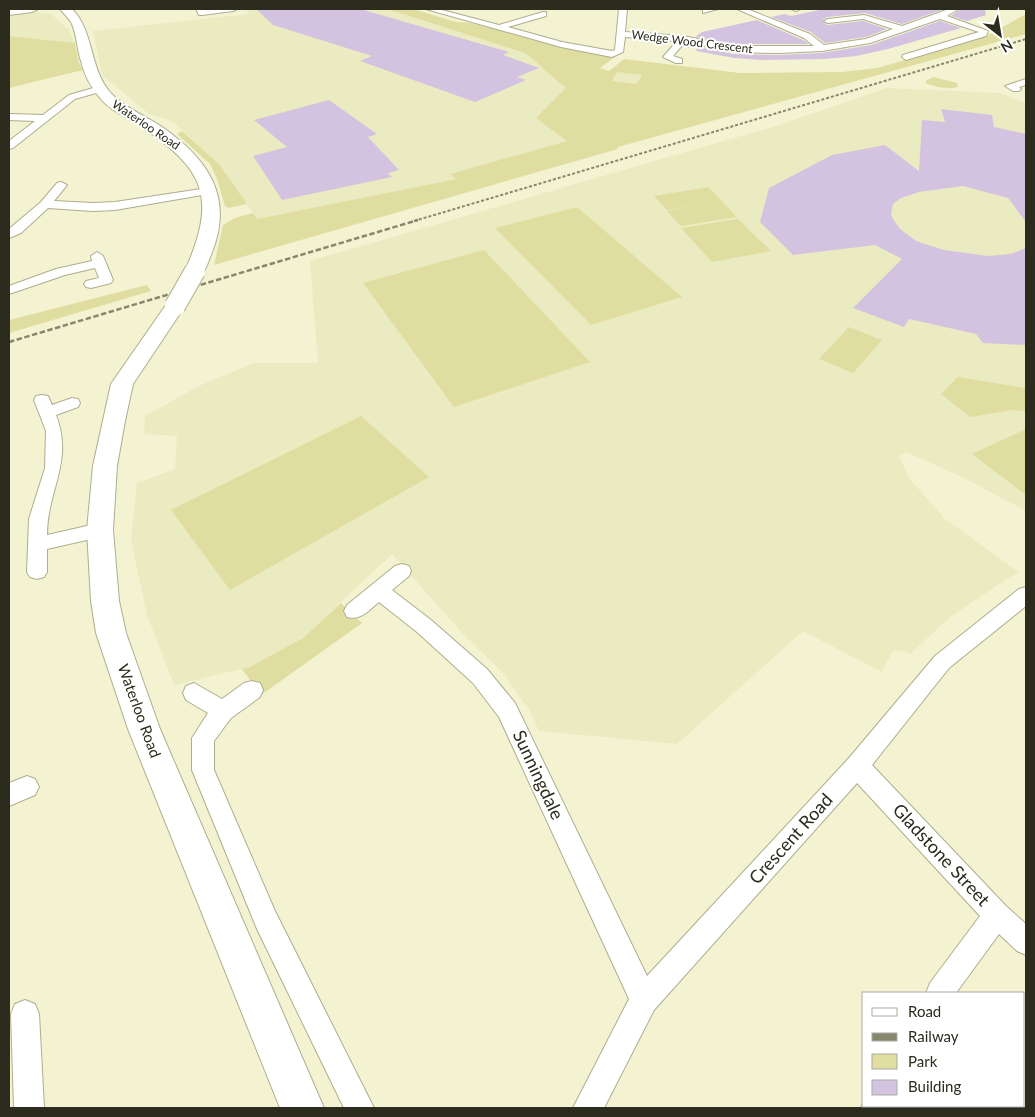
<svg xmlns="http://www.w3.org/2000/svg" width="1035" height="1117" font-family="Lato,sans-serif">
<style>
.built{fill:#ebebc1}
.green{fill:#dfdea0;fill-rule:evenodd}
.building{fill:#d3c3e0}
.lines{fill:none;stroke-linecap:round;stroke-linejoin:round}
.street-casing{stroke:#aeae8e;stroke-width:2}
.secondary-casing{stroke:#aeae8e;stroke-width:2}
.street{fill:#fff;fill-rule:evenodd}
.secondary{fill:#fff;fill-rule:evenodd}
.rail-far1{stroke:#878770;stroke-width:2;stroke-dasharray:3 2;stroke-linecap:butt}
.rail{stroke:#878770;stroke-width:2.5;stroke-dasharray:5.5 2.5;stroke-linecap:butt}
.secondary-bridge-casing{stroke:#aeae8e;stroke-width:22;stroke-linecap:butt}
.secondary-bridge{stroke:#fff;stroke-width:20}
.labels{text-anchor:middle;stroke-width:4;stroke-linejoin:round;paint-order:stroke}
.far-street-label{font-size:12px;fill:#2b2b1e;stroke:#fff}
.street-label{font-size:15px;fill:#2b2b1e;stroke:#fff}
.near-street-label{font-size:18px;fill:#2b2b1e;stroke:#fff}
</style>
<rect width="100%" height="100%" fill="#f3f3d1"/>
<!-- built -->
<path class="built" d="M246,9H387L525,53L597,70L610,129L450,174L456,179L257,219L219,164L172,121L149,114L102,75L93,31L249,14Z
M32,11L51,14L69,30L75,43L9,36V15Z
M617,72L642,75L636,84L611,81Z
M887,88L1000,93L1026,103V511L962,477L906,452L899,456L909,478L945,519L1020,573L1010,577L949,618L910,654L904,651L893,650L882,672L803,631L677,744L539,731L530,711L503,673L462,633L392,554L303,638L250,667L174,685L147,615L131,540L137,483L175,469L177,436L144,434L145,416L199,386L254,363H318L310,261L779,125Z"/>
<!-- green -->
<path class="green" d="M387,9H413L456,22L470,23L615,57L600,68L609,71L624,59L740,73L842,72L877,68L968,42L990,34L1026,14V34L625,145L618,147V149L214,265L223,225L235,218L253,213L257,219L456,179L450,174L567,141L536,118L566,88C551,77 540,64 525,53ZM617,72L641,75L642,76L636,84L612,81Z
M9,36L75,43L79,63L83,70L9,88Z
M934,77L957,83L958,87C947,90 936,87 925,83L927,80Z
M182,131L219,164L247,204L228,208L225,206L217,179L210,164L177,134Z
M708,187L737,217L681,226L667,211L696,206L667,210L654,196Z
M577,207L682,297L591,325L495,228Z
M738,219L771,251L712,262L681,228Z
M484,250L590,362L454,407L363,283Z
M147,285L151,291L9,333V320Z
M849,327L882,340L853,373L819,359Z
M958,377L1026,388V411L1014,410L970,417L941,394Z
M361,416L429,477L230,590L171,510Z
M1026,429V495L972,454Z
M341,603L362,623L261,695L242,669L250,667L303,638Z"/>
<!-- building -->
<path class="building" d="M256,9H360L509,52L503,55L539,68L517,77L526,80L475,102L360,61L372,56L273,25Z
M824,9H944L902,24L865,13L828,17L822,20L827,25L863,21L887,29L866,37L825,43L811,32L771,17L785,14L791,16Z
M960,9H985L986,15L967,21L951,16Z
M757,20L803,40L809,44H733L695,37L702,32Z
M940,21L961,28L888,49L856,56L825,59L762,60L734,58L696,51L697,48L683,47L686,44L733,54L779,55L822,53L871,45Z
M329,100L377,134L368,137L399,170L388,173L392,177L282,200L253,156L287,147L254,120Z
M941,109L992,115L994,127L1026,134V222L1008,198L963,186L919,192L901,198L893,204L891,214L893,219L900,229L916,241L944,250L988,256L1011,254L1026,248V345L983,343L976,334L909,319L904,327L853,308L902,259L875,245L793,255L760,222L769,188L832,155L885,145L919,171L922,120L945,122Z"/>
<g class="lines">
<!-- street casing -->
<g class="street-casing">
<path id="street" d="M196,9H237L233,11L202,15H199Z
M426,9H438L499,25L543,12H546V16L508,27L562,42L612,51L615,50L619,9H627L625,32L683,36L733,46H814L804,38L737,9H747L810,34L824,45L866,39L893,29L863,19L828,23L824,21L828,19L864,15L902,26L949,9H958L947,16L988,31L986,36L906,60L902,57L903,55L979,32L940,19L870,43L822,51L779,53L733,52L685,42L673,56L682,59V63H676L663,57L677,41L625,37L623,52L612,57L561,47Z
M703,9H718L703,13Z
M791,9H800L796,11Z
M1026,79V85L1019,87L1021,89L1019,91H1013L1005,86Z
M100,86L105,89L103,91L75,99L13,148L9,149V141L35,121L9,120V114L43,115L69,95Z
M61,182L67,185L54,201L93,203L115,202L208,188L214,191L208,194L115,210L93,211L48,208L21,233L9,238V229L41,202L57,183Z
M97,252L103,256L113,280L111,283L91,288L86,287L84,284L86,281L99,278L95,268L65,275L9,294V286L56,269L92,261L91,256Z
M42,395L48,396L52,405L72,398L78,399L80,403L78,407L56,415C74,462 47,490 47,535L100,523L106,525L109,530L106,535L100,537L47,549V572L44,577L37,579L30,577L27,572L29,519L45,468L46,431L34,400L36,396Z
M402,564L409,566L411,571L409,576L392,590L431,620L487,669L515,703L647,976L849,758L935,656L1019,589L1026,587V606L949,668L872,765L1006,906L1026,924V955L1017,951L999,934L956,993H926L930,983L980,916L857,783L654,1010L604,1108H573L629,999L499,717L473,683L417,632L379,602C369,610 361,621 347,617L344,611L347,605L395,566Z
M252,681L260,683L263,690L260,697L231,718L214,741V770L275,911L374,1108H344L257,929L192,770V738L208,713L186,700L183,693L186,686L194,683L222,699L244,683Z
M27,776L35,779L39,787L35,795L9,806V783Z
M25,1000L35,1004L39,1014L44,1108H14L11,1014L15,1004Z
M864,1100V1106H891V1108H861Z"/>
</g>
<!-- secondary casing -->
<g class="secondary-casing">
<path id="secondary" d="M9,9H38L32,12L9,15Z
M60,9H72C94,31 89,66 109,91C121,106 148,117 165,129C207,159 232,195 214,247C210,257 207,267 202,275L195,277L188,275L185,271C217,197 206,170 140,126C127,117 109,110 100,98C91,87 84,75 81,61C77,49 77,36 72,24C69,18 64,14 60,9Z
M175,300L182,302L185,306L133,384L125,421L117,466L113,530L119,601L126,633L160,729L324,1108H280L128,729L96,633L91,601L87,530L93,466L111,384L168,302Z"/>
</g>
<!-- street -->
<use href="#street" class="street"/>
<!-- secondary -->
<use href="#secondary" class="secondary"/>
<!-- rail-far1 -->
<path class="rail-far1" d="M414,221L1026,39"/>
<!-- rail -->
<path class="rail" d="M9,342L418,220"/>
<!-- secondary-bridge casing -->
<g class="secondary-bridge-casing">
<path id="secondary-bridge" d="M175,306L195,271"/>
</g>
<!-- secondary-bridge -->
<use href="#secondary-bridge" class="secondary-bridge"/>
</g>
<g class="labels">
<!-- far-street labels -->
<g class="far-street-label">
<text transform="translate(692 42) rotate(7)" y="4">Wedge Wood Crescent</text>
<text transform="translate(146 125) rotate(34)" y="4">Waterloo Road</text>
</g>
<!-- street labels -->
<g class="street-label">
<text transform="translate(139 711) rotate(70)" y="5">Waterloo Road</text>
</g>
<!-- near-street labels -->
<g class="near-street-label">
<text transform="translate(538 775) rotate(65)" y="6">Sunningdale</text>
<text transform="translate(791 839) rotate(-48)" y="6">Crescent Road</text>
<text transform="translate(941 855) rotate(47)" y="6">Gladstone Street</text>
</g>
</g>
<!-- border -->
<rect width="1035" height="1117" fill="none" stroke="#2b2b1e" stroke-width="20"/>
<!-- legend -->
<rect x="862" y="992" width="162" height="115" fill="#ffffff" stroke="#aaaaa5"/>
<rect x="872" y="1008" width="25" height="8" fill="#ffffff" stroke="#aaaaa5"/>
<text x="908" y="1017" font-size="15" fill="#2b2b1e">Road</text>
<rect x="872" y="1033" width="25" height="8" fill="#878770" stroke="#aaaaa5"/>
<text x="908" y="1042" font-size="15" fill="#2b2b1e">Railway</text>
<rect x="872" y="1054" width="25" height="15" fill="#dfdea0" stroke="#aaaaa5"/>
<text x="908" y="1067" font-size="15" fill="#2b2b1e">Park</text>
<rect x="872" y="1080" width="25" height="15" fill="#d3c3e0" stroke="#aaaaa5"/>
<text x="908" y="1092" font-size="15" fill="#2b2b1e">Building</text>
<!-- north arrow -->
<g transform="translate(1000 35) rotate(149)" stroke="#ffffff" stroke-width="4" paint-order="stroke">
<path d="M0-4L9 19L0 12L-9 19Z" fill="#2b2b1e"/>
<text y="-8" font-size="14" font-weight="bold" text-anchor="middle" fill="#2b2b1e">N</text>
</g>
</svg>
